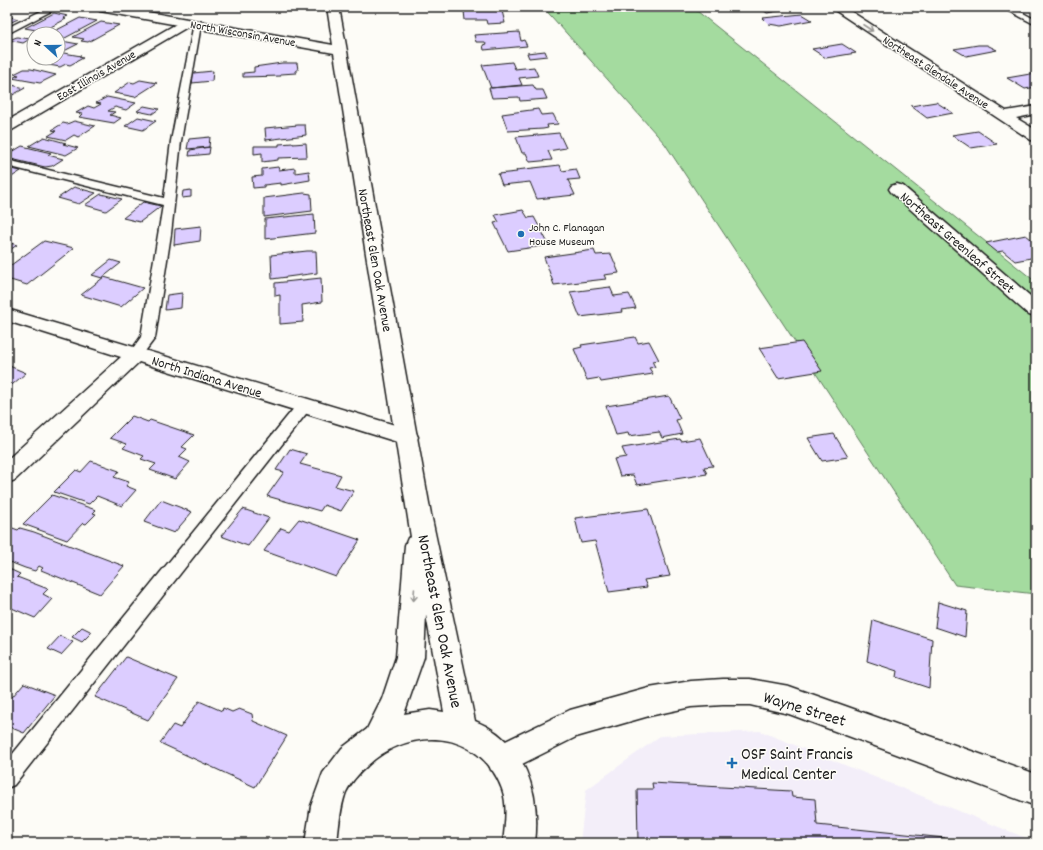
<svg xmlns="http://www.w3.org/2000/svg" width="1043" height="850" font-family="Dekko,sans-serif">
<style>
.built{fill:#f3eef9}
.green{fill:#a4db9f;stroke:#607c5e}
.building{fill:#dccdff;stroke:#1c1c1c}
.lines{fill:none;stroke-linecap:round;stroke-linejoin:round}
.service-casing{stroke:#1c1c1c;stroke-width:3}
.minor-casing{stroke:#1c1c1c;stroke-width:3}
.tertiary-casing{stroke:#1c1c1c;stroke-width:3}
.service{fill:#fdfcf7;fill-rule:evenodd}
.minor{fill:#fdfcf7;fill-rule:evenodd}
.tertiary{fill:#fdfcf7;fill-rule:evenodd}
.oneway{stroke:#989794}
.poi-dot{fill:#1f6fb2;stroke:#fdfcf7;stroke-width:1.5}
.labels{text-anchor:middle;stroke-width:3;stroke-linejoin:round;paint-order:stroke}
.far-street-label{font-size:12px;fill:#1c1c1c;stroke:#fdfcf7}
.far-poi-label{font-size:12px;fill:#1c1c1c;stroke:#fdfcf7;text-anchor:start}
.street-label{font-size:14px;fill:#1c1c1c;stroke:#fdfcf7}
.near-street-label{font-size:17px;fill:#1c1c1c;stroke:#fdfcf7}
.near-poi-label{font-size:17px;fill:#1c1c1c;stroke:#fdfcf7;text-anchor:start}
</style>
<rect width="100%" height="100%" fill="#fdfcf7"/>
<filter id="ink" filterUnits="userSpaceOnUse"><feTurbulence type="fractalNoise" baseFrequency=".025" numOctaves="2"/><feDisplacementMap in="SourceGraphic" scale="8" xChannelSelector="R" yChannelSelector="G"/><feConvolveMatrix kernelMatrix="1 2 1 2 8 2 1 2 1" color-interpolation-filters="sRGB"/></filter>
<g filter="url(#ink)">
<!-- built -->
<path class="built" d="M760,731L1036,842V843H580L586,790L660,736Z"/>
<!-- green -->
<path class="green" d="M543,7H692L1036,282V594L955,585L665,144Z"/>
<!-- building -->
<path class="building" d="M501,7L505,23L487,24L486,20H465L464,11Z
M759,7H792L793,8L767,13Z
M54,13L68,16L63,18L66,19L39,33L33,32L36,30L25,28Z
M802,14L812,20L781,26L769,24L763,18Z
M7,15L12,16L11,17L18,19L7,24Z
M80,18L97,21L65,38L59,37L62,35L51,33Z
M101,22L119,25L88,42L81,41L84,39L73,37Z
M519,32L521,41L524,40L527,46L484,50L483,45L486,44L485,42H476L474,35Z
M17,37L30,39L23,43L9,40Z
M62,41L78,44L64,51L58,50V43Z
M842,44L856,53L826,58L812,49Z
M978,45H987L997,50L966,56L954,49Z
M545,51L547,56L529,58L527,53Z
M58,52L81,56L79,57L83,58L70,65L66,64L60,67L38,63L46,58H58Z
M512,62L515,69L534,67L538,76L519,78L522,85L491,88L482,65Z
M282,63H297L298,70H296V73L281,74V76L243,77V73L254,72V67Z
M24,69H31L56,75L40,83L12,78L19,75L14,74Z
M213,71L212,81L192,83L193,73Z
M1036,73V87L1025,89L1007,78Z
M140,80L157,83L135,97L114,93L130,82L134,83Z
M7,84L25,88L9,97L7,96Z
M533,85L536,90H543L547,99L520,101L519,97L492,98L489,88Z
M107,97L136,103L126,110L115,107L108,111L115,112L110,115L121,118L114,123L79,117L82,114L76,113L88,106L94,108L101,104L96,103Z
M936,102L953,113L927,118L911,106Z
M144,106L159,109L152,114L137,111Z
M538,109L541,115L553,114L558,124L547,125L548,128L543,129L508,131L502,114Z
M138,117L156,121L143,130L125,126Z
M74,121L95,126L78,137L74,135L66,140L48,136L56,131L52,130L63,123L67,124Z
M298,125H305L306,135L266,140L265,128Z
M978,131L997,144L971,148L952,135Z
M559,133L566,148L548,151L552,160L530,162L526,153H522L516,137Z
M44,137L66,143L63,144L78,148L66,155L29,146Z
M210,137L209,147L187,149L189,139Z
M293,143V144L306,143L307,157L278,158V160L262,162V153L254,154V146H279V144Z
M22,146L51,153L48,155L63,159L52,166L45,167L7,158V155Z
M210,147L209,154L189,156L190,150Z
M560,165L562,171L576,169L580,179L568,180L575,195L537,199L530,182L502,185L498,174L517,172L516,170Z
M278,167L279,170L295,168V173L309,171L310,180L281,185V183L264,185V187L253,188L252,177L262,176V169Z
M7,168L21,171L7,180Z
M74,187L96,193L79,204L58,198Z
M191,190V197L182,198L183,191Z
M304,193L311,194L312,211L264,217V198Z
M101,194L122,199L106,211L85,205Z
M143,202L161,206L140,222L123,218Z
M523,210L528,218L534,217L549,245L508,251L494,223L499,222L495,215Z
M314,214L315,233L265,239V219Z
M201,226L200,241L174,245L175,229Z
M1026,235L1036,243V257L1015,261L1003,251L997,252L986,243Z
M44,241L74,248L27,285L7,279V268Z
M7,242L17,245L7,252Z
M594,250L596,255L611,254L619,273L604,275L606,279L554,285L544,257Z
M307,251H316L317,273L272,279L271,255Z
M111,260L121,263L102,278L92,275Z
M104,277L143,288L121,307L81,295Z
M321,278L322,302L302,305L303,322L280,324V295L275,296V283Z
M610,287L614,296L629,294L636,308L621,310L622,312L580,317L570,292Z
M182,293L181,308L165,310L167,295Z
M635,337L638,343L649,341L659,360L652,361L655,367L649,368L653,374L601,382L599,378L587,380L574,349L582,347L581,345Z
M802,342L822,371L778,378L759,348Z
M7,365L26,373L7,389Z
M669,396L680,419L676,420L682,434L662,438L659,432L629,436L628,433L616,435L606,406Z
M132,416L148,422L150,420L194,435L182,447L187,449L179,457L190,462L175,479L150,470L156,464L141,459L144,456L123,448L127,444L110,438Z
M834,434L848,457L822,461L808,438Z
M700,438L713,466L704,467L707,474L637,485L633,475L620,476L614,459L626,457L622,448L680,439L681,441Z
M290,449L307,454L300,464L341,475L335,486L354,491L341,511L324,505L320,511L267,496L284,472L276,470Z
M91,461L119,471L114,477L129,482L126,486L136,490L122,506L97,496L89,504L54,492L76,470L81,472Z
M52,495L96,510L93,513L96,514L86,524L83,523L67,540L23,524Z
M161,500L192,512L174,533L144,522Z
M243,509L269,518L248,546L221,536Z
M648,509L670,576L644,580L647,587L609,592L595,541L581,543L575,518Z
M299,519L360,540L336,577L264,551L281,528L289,531Z
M10,527L18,530L20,528L34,532L124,566L100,594L41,570L43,568L39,566L35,571L25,568L7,561V530Z
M7,568L20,574L17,577L48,589L43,594L52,599L35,618L7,606Z
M938,602L967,611L965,637L935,627Z
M873,620L932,639L929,688L896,677L897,671L867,661Z
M82,627L92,632L82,642L72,637Z
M60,636L73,642L61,655L48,649Z
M126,657L178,679L148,720L95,697Z
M24,683L55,695L24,733L7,726V703Z
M199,701L222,711L223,708L232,712L239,709L252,714L253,721L287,736L255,787L160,743L173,725L180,728Z
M652,783L791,791L792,797L815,799L817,825L945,838L946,843H638L637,789H653Z"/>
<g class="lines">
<!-- service casing -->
<g class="service-casing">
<path id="service" d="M49,7H59L7,34V28Z
M1002,7H1012L1036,20V25Z
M194,23H197L201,25L181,141L171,234L155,338L140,358H130L128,355L141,337L163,205L7,166V160L164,198L171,141Z
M304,401L309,402L311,406L309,410L14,785L7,788V761L299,402Z"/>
</g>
<!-- minor casing -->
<g class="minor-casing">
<path id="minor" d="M830,7H844L1006,111L1036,106V114L1016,118L1036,130V141L1031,140Z
M185,19L191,23L189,26L12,130L7,131V121Z
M897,184L903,186L1036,301V317L1029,315L891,192L889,189L891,186Z
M7,309L415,431L418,437L415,443L407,445L139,362L15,480L7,483V460L121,357L7,321Z
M723,679H750L789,686L1036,774V806L789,714L750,705H723L691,707L649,716L576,737L502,774L491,770L487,759L491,748L570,710L649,688L691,681Z"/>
</g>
<!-- tertiary casing -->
<g class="tertiary-casing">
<path id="tertiary" d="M94,7H120L333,45L327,7H339L431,514L475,721C525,741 541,793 535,843H503C505,826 508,805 502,789C480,729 409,725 367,766C359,773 351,782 346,792C340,808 339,826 337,843H305L311,806L323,773L342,748L367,729L382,699L396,657L405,545L408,538L411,537L334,53L100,11ZM426,615L444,712L430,710L404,714L424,657Z"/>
</g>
<!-- service -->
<use href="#service" class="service"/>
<!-- minor -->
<use href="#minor" class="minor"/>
<!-- tertiary -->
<use href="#tertiary" class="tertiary"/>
</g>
<!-- one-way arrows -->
<defs><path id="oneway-shaft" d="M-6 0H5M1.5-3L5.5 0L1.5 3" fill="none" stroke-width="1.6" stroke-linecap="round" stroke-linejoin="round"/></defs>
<g class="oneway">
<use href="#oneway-shaft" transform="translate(868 28) rotate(33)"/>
<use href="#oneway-shaft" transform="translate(414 595) rotate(94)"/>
</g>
</g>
<!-- markers -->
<g class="poi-dot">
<circle cx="521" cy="234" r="4"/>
<path d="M730 757h4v4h4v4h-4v4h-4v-4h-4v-4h4z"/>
</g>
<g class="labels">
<!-- far-street labels -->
<g class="far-street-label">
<text transform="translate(243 33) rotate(10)" y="4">North Wisconsin Avenue</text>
<text transform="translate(936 72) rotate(33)" y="4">Northeast Glendale Avenue</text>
<text transform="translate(96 75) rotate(-30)" y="4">East Illinois Avenue</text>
</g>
<!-- far-poi labels -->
<g class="far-poi-label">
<text x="529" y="231">John C. Flanagan<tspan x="529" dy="14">House Museum</tspan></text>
</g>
<!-- street labels -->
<g class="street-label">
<text transform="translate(958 242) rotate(41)" y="5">Northeast Greenleaf Street</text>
<text transform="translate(376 260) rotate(80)" y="5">Northeast Glen Oak Avenue</text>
<text transform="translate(207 376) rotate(17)" y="5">North Indiana Avenue</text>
</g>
<!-- near-street labels -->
<g class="near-street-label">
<text transform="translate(441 621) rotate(79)" y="6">Northeast Glen Oak Avenue</text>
<text transform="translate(805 708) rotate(17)" y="6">Wayne Street</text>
</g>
<!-- near-poi labels -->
<g class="near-poi-label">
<text x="741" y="759">OSF Saint Francis<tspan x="741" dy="20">Medical Center</tspan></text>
</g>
</g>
<!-- margin -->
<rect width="1043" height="850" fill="none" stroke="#fdfcf7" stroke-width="24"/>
<rect x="12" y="12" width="1019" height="826" fill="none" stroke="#1c1c1c" stroke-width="1.5" filter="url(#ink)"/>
<!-- north arrow -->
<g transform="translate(46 46) rotate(291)"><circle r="19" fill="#fdfcf7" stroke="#a3a29f"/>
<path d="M0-3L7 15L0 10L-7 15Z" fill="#1f6fb2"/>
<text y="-6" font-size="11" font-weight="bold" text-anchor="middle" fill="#1c1c1c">N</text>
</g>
</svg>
